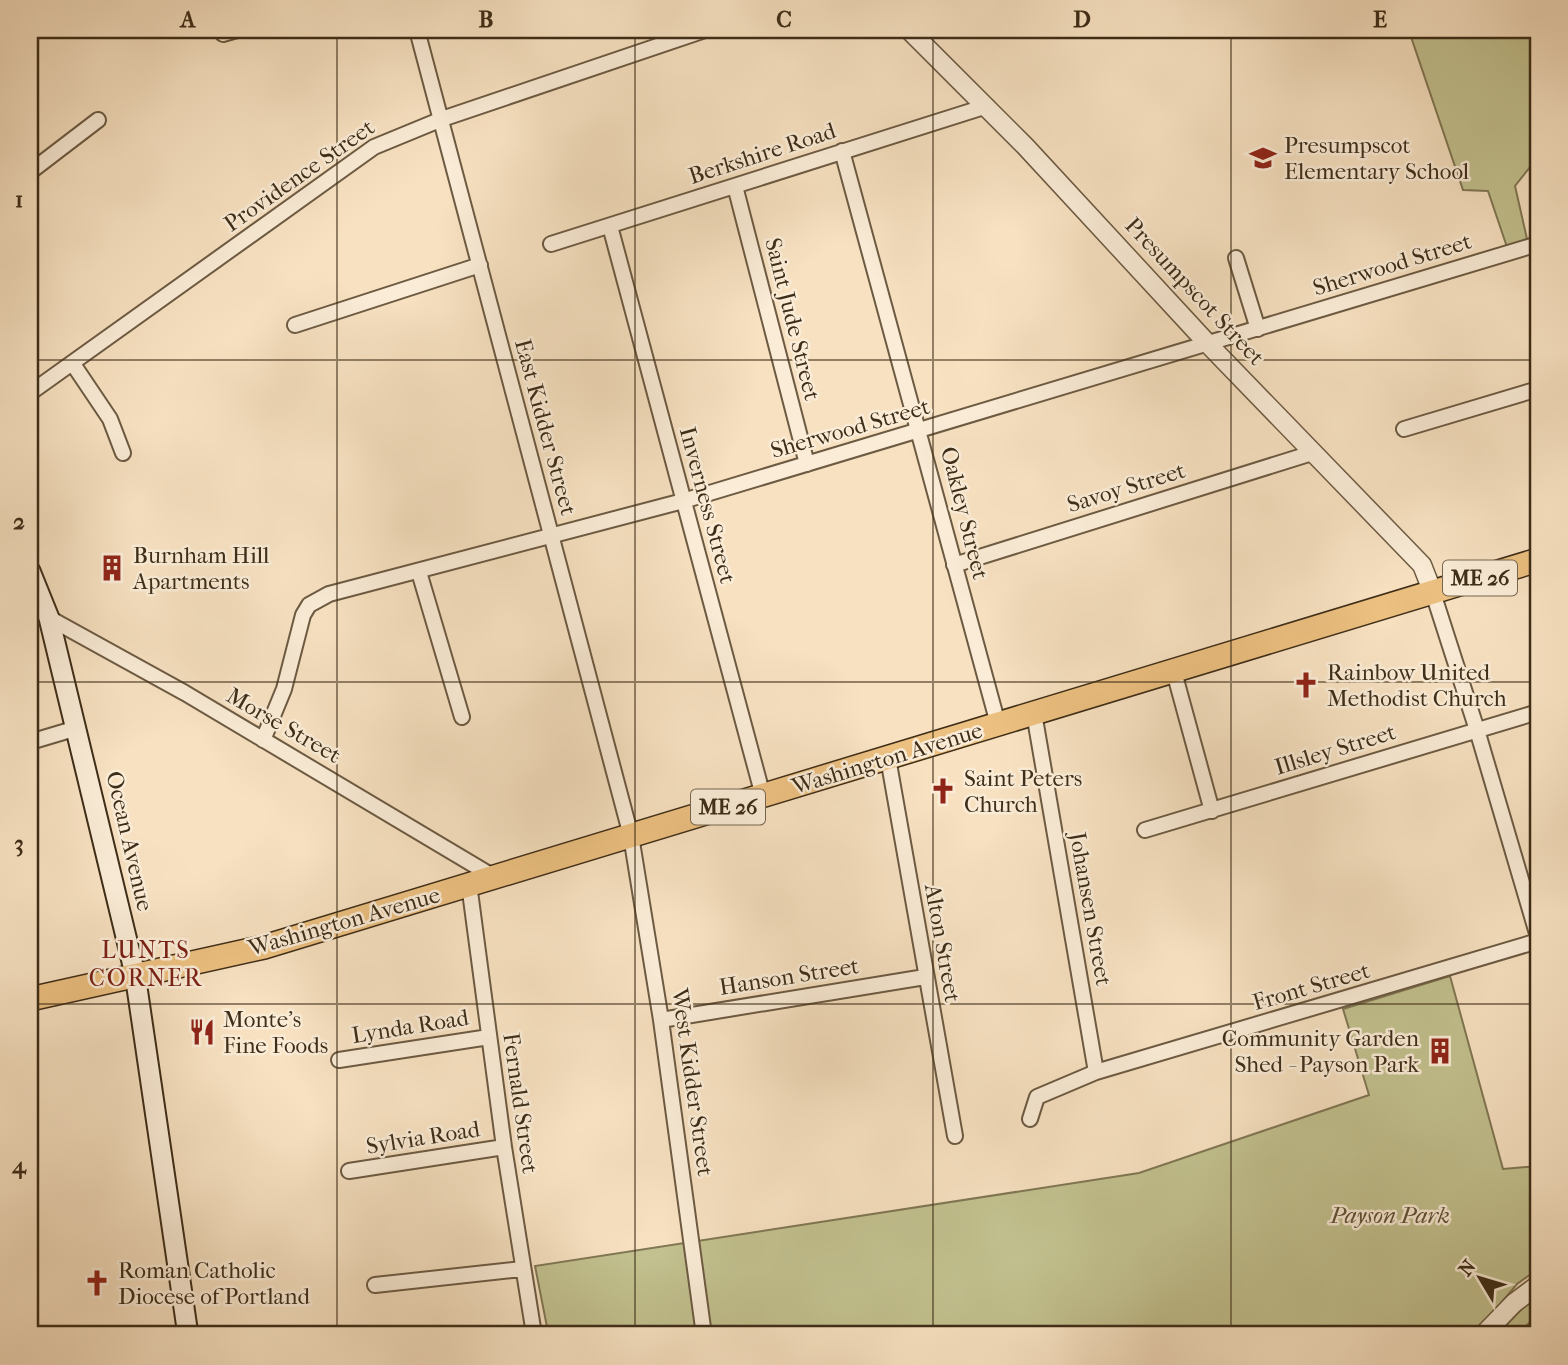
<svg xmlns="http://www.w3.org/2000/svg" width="1568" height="1365" font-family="'IM FELL French Canon',serif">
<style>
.green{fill:#c2c18f;stroke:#807754;stroke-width:2}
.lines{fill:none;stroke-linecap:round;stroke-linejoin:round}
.minor-casing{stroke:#6c5a42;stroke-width:18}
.tertiary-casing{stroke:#6c5a42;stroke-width:21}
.secondary-casing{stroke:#3e2d18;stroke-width:23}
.primary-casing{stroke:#3e2d18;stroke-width:26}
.minor{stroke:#faecd7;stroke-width:14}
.tertiary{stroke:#faecd7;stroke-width:18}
.secondary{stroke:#faecd7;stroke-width:19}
.primary{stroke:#ecc080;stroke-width:23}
.grid{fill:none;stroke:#3e2d18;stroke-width:2;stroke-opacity:0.55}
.labels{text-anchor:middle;stroke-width:5;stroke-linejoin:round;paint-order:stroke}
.shield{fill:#faecd7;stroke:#766651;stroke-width:2}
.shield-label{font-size:21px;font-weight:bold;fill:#3e2d18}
.poi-label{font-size:23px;fill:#3e2d18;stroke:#faecd7;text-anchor:start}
.street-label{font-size:23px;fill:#3e2d18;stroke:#faecd7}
.park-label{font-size:23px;font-style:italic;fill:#5f5236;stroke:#faecd7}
.neighbourhood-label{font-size:24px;letter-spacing:2px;fill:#7a1f14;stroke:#faecd7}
.neatline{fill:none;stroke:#3e2d18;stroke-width:2.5}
.grid-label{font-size:23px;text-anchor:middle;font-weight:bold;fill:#3e2d18}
</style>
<rect width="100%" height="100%" fill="#f7e1c1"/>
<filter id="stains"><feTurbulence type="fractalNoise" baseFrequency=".00286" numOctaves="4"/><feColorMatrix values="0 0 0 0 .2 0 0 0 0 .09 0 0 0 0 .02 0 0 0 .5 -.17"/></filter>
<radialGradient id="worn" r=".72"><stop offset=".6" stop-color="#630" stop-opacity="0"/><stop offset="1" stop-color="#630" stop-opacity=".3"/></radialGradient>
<!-- green -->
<path class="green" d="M1403,30H1538V157L1515,186L1527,239L1507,247L1488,191L1463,190L1409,31Z
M1450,976L1503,1169L1538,1166V1269L1517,1284L1474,1335H536L548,1332L535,1266L1139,1173L1369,1095L1343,1009Z
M1538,1292V1314L1517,1335H1497Z"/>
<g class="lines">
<!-- minor casing -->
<g class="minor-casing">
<path id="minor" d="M417,30L631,836L661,1020L704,1335
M223,34L237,30
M842,151L998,724
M30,172L98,120
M735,186L807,464
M610,226L763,796
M551,244L987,106
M1236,258L1258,329
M295,325L480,265
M73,364L110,419L123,453
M30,393L374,147L442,119L705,30
M1404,429L1538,389
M954,565L1312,453
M419,572L462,717
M1433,593L1477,730L1538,937
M49,618L185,693L494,877
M1174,672L1212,811
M1034,713L1096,1072
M263,740L284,689L303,615L309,605L329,594L683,501L1538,244
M30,742L77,728
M888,758L955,1136
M1145,830L1538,712
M469,884L504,1147L533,1328L531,1335
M661,1020L925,977
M339,1060L489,1037
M1030,1119L1037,1097L1096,1072L1538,941
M349,1171L504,1147
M375,1285L522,1269"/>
</g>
<!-- tertiary casing -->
<g class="tertiary-casing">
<path id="tertiary" d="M909,30L1025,146L1209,345L1422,565L1433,593
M1483,1335L1514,1303L1538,1285"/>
</g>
<!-- secondary casing -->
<g class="secondary-casing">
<path id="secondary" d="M30,571L49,618L135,974L188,1335"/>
</g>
<!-- primary casing -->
<g class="primary-casing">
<path id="primary" d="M30,999L264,947L1538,560"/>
</g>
<!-- minor -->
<use href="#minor" class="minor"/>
<!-- tertiary -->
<use href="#tertiary" class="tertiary"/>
<!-- secondary -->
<use href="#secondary" class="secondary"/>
<!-- primary -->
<use href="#primary" class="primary"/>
</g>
<!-- grid -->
<path class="grid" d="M337,30V1335M635,30V1335M933,30V1335M1231,30V1335M30,360H1538M30,682H1538M30,1004H1538"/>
<!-- icons -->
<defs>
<g id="school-bare" transform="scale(2.1)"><path d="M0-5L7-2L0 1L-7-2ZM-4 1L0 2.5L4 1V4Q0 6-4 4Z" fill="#8f2418" stroke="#faecd7" stroke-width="2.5" paint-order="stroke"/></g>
<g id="building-bare" transform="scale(2.1)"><path d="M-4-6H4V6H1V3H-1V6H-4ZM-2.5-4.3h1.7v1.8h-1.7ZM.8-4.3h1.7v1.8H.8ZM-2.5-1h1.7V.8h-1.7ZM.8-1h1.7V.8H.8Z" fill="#8f2418" stroke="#faecd7" stroke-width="2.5" paint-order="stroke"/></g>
<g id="church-bare" transform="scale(2.1)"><path d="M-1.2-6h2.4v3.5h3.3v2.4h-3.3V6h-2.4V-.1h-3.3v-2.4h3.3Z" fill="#8f2418" stroke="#faecd7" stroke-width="2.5" paint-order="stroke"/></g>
<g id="restaurant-bare" transform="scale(2.1)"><path d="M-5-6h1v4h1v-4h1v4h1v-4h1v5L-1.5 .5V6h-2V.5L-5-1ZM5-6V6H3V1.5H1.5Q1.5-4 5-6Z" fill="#8f2418" stroke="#faecd7" stroke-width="2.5" paint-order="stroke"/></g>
</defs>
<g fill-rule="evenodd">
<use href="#school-bare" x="1263" y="158"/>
<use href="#building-bare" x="112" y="568"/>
<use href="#church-bare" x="1306" y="685"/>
<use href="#church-bare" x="943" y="791"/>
<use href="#restaurant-bare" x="202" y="1032"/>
<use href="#building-bare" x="1440" y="1051"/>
<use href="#church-bare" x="97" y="1283"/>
</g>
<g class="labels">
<!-- shield labels -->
<g class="shield">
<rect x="1443" y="560.5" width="74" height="35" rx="5"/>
<rect x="691" y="789.5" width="74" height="35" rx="5"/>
</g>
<g class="shield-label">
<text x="1480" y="585">ME 26</text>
<text x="728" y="814">ME 26</text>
</g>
<!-- poi labels -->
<g class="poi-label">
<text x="1284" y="153">Presumpscot<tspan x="1284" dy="26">Elementary School</tspan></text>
<text x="133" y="563">Burnham Hill<tspan x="133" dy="26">Apartments</tspan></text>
<text x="1327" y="680">Rainbow United<tspan x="1327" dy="26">Methodist Church</tspan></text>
<text x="964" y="786">Saint Peters<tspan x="964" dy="26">Church</tspan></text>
<text x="223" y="1027">Monte's<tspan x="223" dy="26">Fine Foods</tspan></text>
<text x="1419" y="1046" text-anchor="end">Community Garden<tspan x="1419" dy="26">Shed - Payson Park</tspan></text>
<text x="118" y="1278">Roman Catholic<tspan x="118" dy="26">Diocese of Portland</tspan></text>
</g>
<!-- street labels -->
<g class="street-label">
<text transform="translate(762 153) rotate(-18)" y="8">Berkshire Road</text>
<text transform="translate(299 175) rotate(-35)" y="8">Providence Street</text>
<text transform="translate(1392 264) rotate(-17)" y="8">Sherwood Street</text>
<text transform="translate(1195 291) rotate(47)" y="8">Presumpscot Street</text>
<text transform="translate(793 319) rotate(76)" y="8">Saint Jude Street</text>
<text transform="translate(546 427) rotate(75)" y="8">East Kidder Street</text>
<text transform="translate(850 428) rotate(-16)" y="8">Sherwood Street</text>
<text transform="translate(1126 487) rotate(-17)" y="8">Savoy Street</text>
<text transform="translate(708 505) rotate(75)" y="8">Inverness Street</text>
<text transform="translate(965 513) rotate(76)" y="8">Oakley Street</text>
<text transform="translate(284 725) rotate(30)" y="8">Morse Street</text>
<text transform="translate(1335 749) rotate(-17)" y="8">Illsley Street</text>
<text transform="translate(887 758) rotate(-17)" y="8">Washington Avenue</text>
<text transform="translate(130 841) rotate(77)" y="8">Ocean Avenue</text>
<text transform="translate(1091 909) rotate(80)" y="8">Johansen Street</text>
<text transform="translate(344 921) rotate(-16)" y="8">Washington Avenue</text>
<text transform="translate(943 943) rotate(80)" y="8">Alton Street</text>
<text transform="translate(789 976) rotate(-9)" y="8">Hanson Street</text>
<text transform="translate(1311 986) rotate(-16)" y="8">Front Street</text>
<text transform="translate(410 1026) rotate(-9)" y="8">Lynda Road</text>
<text transform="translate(693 1082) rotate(82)" y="8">West Kidder Street</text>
<text transform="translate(521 1103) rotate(82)" y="8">Fernald Street</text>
<text transform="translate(423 1137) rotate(-9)" y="8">Sylvia Road</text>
</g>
<!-- park labels -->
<g class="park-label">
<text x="1390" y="1223">Payson Park</text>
</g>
<!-- neighbourhood labels -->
<g class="neighbourhood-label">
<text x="146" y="958">LUNTS<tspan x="146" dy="28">CORNER</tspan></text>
</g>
</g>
<!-- margin -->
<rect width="1568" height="1365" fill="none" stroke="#f7e1c1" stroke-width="77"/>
<!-- north arrow -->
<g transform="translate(1480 1278) rotate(308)" stroke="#faecd7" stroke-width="5" paint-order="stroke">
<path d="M0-5L12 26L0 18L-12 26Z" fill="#3e2d18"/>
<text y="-10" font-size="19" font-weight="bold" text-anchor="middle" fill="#3e2d18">N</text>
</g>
<rect x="38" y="38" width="1492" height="1288" class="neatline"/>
<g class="grid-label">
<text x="188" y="27">A</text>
<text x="486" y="27">B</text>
<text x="784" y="27">C</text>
<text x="1082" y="27">D</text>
<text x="1380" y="27">E</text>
<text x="19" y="207">1</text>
<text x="19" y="529">2</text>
<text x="19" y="851">3</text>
<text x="19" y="1173">4</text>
</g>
<rect width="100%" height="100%" filter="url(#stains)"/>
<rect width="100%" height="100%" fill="url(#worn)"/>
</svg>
